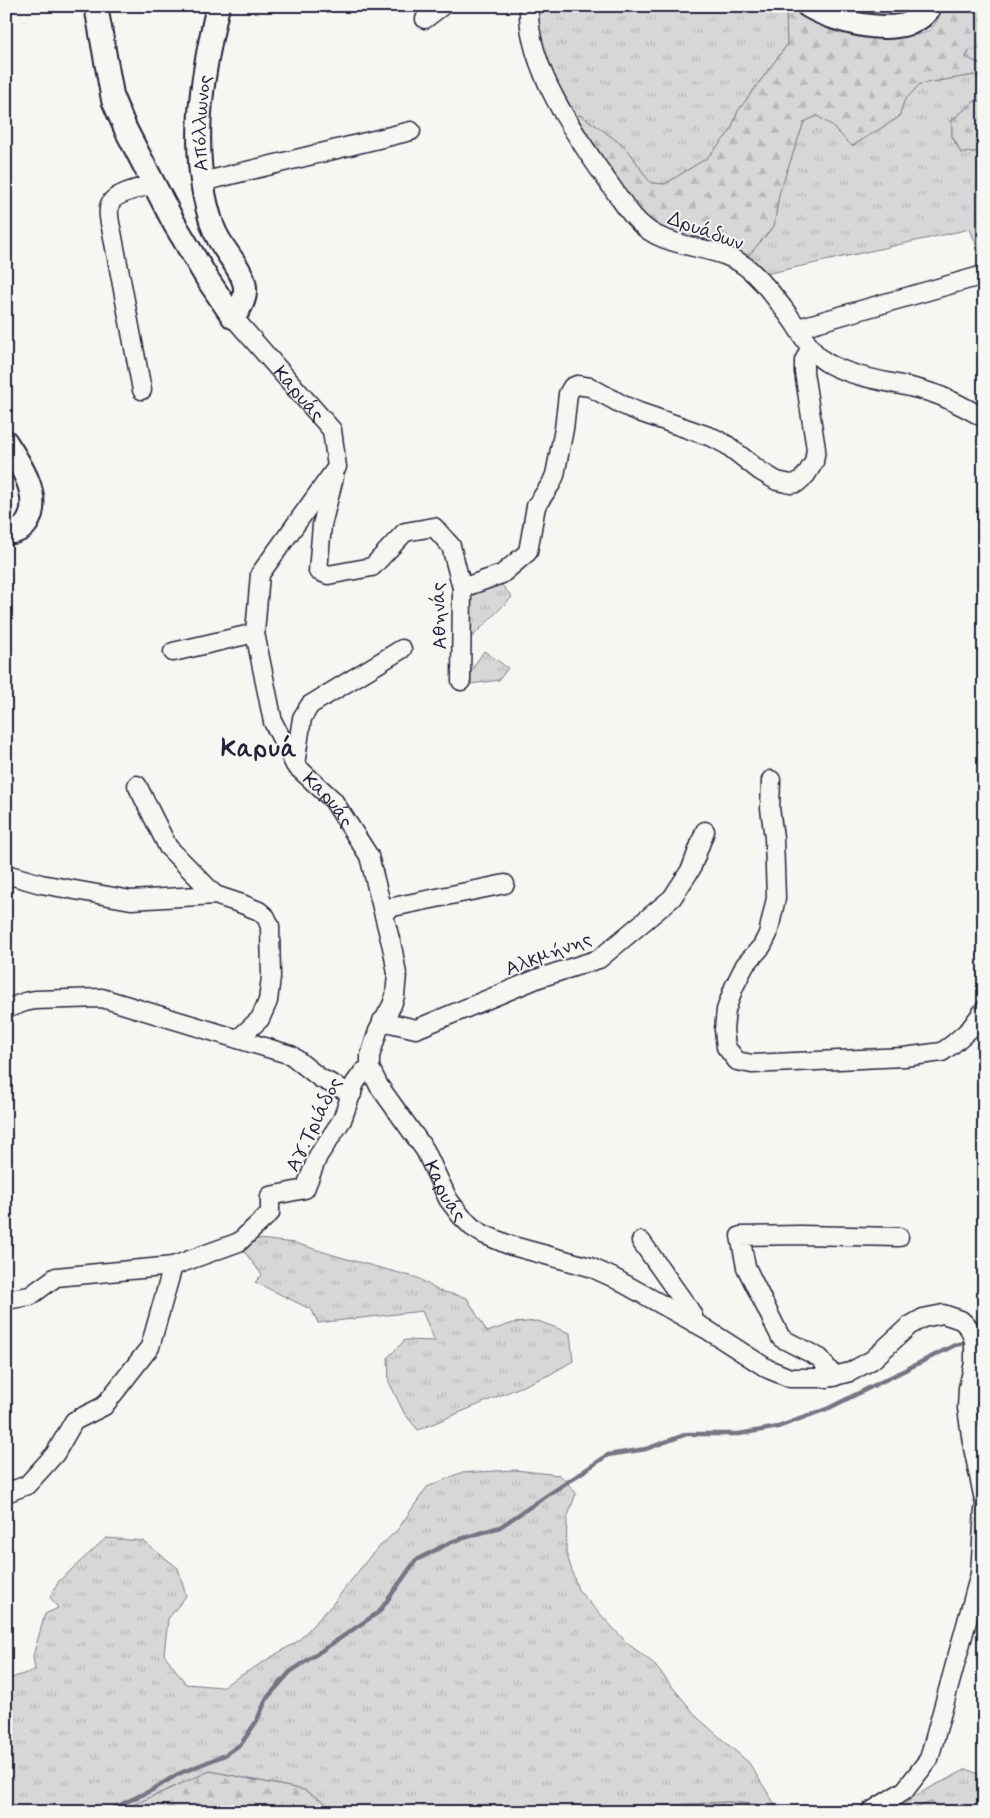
<svg xmlns="http://www.w3.org/2000/svg" width="990" height="1818" font-family="Mynerve,sans-serif">
<style>
.grass{fill:url(#grass-tufts);stroke:#7c7c89}
.forest{fill:url(#forest-firs);stroke:#7c7c89}
.lines{fill:none;stroke-linecap:round;stroke-linejoin:round}
.stream{stroke:#757583;stroke-width:4.5}
.minor-casing{stroke:#22223b;stroke-width:21}
.major-casing{stroke:#22223b;stroke-width:26}
.minor{stroke:#f6f6f2;stroke-width:18}
.major{stroke:#f6f6f2;stroke-width:22}
.labels{text-anchor:middle;stroke-width:4;stroke-linejoin:round;paint-order:stroke}
.street-label{font-size:20px;fill:#22223b;stroke:#f6f6f2}
.district-label{font-size:25px;font-weight:bold;letter-spacing:1px;fill:#22223b;stroke:#f6f6f2}
</style>
<defs>
<pattern id="grass-tufts" width="24" height="20" patternUnits="userSpaceOnUse" patternTransform="scale(1.25)"><rect width="24" height="20" fill="#d7d7d7"/><path d="M3 7l-1-3M5 7V3M7 7l1-3M15 17l-1-3M17 17v-4M19 17l1-3" fill="none" stroke="#b8b8b9"/></pattern>
<pattern id="forest-firs" width="22" height="20" patternUnits="userSpaceOnUse" patternTransform="scale(1.25)"><rect width="22" height="20" fill="#d7d7d7"/><path d="M5 1l3.5 6h-7zM16 11l3.5 6h-7z" fill="#b8b8b9"/></pattern>
</defs>
<rect width="100%" height="100%" fill="#f6f6f2"/>
<filter id="ink" filterUnits="userSpaceOnUse"><feTurbulence type="fractalNoise" baseFrequency=".02" numOctaves="2"/><feDisplacementMap in="SourceGraphic" scale="10" xChannelSelector="R" yChannelSelector="G"/><feConvolveMatrix kernelMatrix="1 2 1 2 8 2 1 2 1" color-interpolation-filters="sRGB"/></filter>
<g filter="url(#ink)">
<!-- grass -->
<path class="grass" d="M536,6H786L787,45L738,111L730,132L707,158L665,184L651,183C644,175 639,166 633,157C625,145 593,123 580,115L577,116L553,80L541,50Z
M984,47V66L966,58L969,51Z
M974,75L984,78V101H975L952,120V136L961,153L984,151V265L970,229L766,274L743,262L774,226L779,194L804,122L817,116L830,124L852,146L899,117L904,101L920,84Z
M500,583L512,597L467,642L465,596Z
M484,651L508,668L499,680L471,684L470,672Z
M249,1238L295,1243L340,1257L418,1278L437,1290L467,1298L487,1332L513,1323L538,1321L570,1333L573,1361L549,1375L418,1430L404,1413L389,1382L388,1357L405,1340L435,1341L422,1311L318,1323L312,1310L255,1282L262,1275L240,1246Z
M515,1470L560,1475L576,1493L567,1519L566,1552L578,1590L627,1643L652,1662L698,1718L749,1763L776,1806L728,1802L632,1807L620,1812H340L304,1790L210,1771L117,1812H6V1680L35,1670L33,1656L45,1614L58,1608L50,1597L59,1581L106,1538L143,1541L178,1568L186,1596L168,1619L164,1654L186,1684L222,1687L298,1641L331,1606L371,1555L398,1529L427,1487L460,1473Z
M967,1769L984,1777V1812H944L931,1802L906,1812H896L916,1795Z"/>
<!-- forest -->
<path class="forest" d="M786,6H886L898,34C923,39 937,31 942,6H984V47L969,51L966,57L984,66V78L974,75L920,84L904,101L899,117L852,146L830,124L817,116L804,122L779,194L774,226L743,262L671,239L626,205L577,116L580,115C593,123 625,145 633,157C639,166 644,175 651,183L665,184L707,158L730,132L738,111L787,45Z
M975,101H984V151L961,153L952,136V120Z
M210,1771L304,1790L340,1812H117Z
M728,1802L776,1806L783,1812H620L632,1807Z
M931,1802L944,1812H906Z"/>
<g class="lines">
<!-- stream -->
<path class="stream" d="M105,1812L152,1790L178,1774L225,1755L241,1744L256,1722L267,1698L290,1672L379,1612L416,1560L451,1542L500,1527L608,1455L646,1449L687,1434H739L778,1427L829,1408L955,1345L969,1342"/>
<!-- minor casing -->
<g class="minor-casing">
<g id="minor">
<path d="M529,6C526,67 577,138 611,186C624,204 635,224 656,235C687,251 724,246 751,271C766,285 780,303 792,320C804,337 812,356 831,365C861,380 897,382 929,392C949,398 966,408 984,418"/>
<path d="M425,19L442,6"/>
<path d="M202,182L411,131"/>
<path id="s1" d="M233,317L332,430L337,467L260,574L255,633L273,722L295,765L333,800L369,856L393,951L397,974L395,996L392,1005L378,1031L370,1056V1068L379,1086L425,1150L448,1199L461,1216L472,1227L483,1234L509,1245L590,1267L612,1277L706,1329L768,1369L790,1378H827L850,1372L872,1360L909,1326L923,1318L943,1314L961,1320L969,1328L974,1341V1363L968,1388L967,1408L972,1443L984,1500"/>
<path d="M798,328L980,276"/>
<path d="M142,390L112,232C110,224 107,212 110,204C114,193 144,187 154,184"/>
<path d="M334,477L322,525L318,571L328,575L372,567L405,532L434,527L451,546L462,588L461,681"/>
<path d="M462,588L502,574L528,552L536,506L551,484L555,475L564,429L568,394L572,387L577,385L590,387L623,405L639,412L714,438L727,445L760,471L777,481L791,484L797,483L806,475L814,462L816,449L804,372V361L810,348"/>
<path d="M173,652L255,633"/>
<path d="M295,765L302,718L310,705L402,649"/>
<path d="M771,780L770,808L774,838L776,898L768,934L762,946L745,965L734,987L726,1010L724,1030L726,1047L737,1061L752,1064L904,1057L942,1052L953,1044L970,1029L984,1010"/>
<path d="M137,785L168,847L215,895"/>
<path d="M6,874L41,884L131,900L215,895L242,904L259,911L266,917L270,926L271,977L268,1001L260,1019L238,1039"/>
<path d="M383,909L505,884"/>
<path d="M6,1009L25,1002L35,1000L102,998L291,1055L320,1078L352,1094"/>
<path d="M382,1021L416,1029L539,978L599,959L672,898L691,869L705,831"/>
<path d="M641,1241L689,1309L693,1316L694,1323"/>
<path d="M6,1300L30,1296L56,1277L173,1266L239,1242L270,1213V1196L305,1189L318,1156L342,1120L355,1083L363,1072L370,1068"/>
<path d="M834,1377L820,1358L781,1338L746,1267L740,1236L800,1235L899,1237"/>
<path d="M6,1493L27,1485L55,1454L74,1421L104,1406L150,1347L173,1266"/>
<path d="M870,1812L905,1790L929,1759L980,1574L984,1509"/>
</g>
</g>
<!-- major casing -->
<g class="major-casing">
<g id="major">
<path id="s2" d="M96,6L113,100L126,130L174,223L208,280L233,317C265,281 225,261 213,227C188,155 201,79 218,6"/>
<path d="M808,6C836,23 911,43 930,6"/>
<path d="M6,442C20,464 43,497 27,523C22,530 15,533 6,532"/>
</g>
</g>
<!-- minor -->
<use href="#minor" class="minor"/>
<!-- major -->
<use href="#major" class="major"/>
</g>
</g>
<g class="labels">
<!-- street labels -->
<g class="street-label">
<text dy="7" stroke="none"><textPath href="#s2" startOffset="551">Απόλλωνος</textPath></text>
<text transform="translate(706 230) rotate(20)" y="7">Δρυάδων</text>
<text dy="7" stroke="none"><textPath href="#s1" startOffset="101">Καρυάς</textPath></text>
<text transform="translate(438 616) rotate(-92)" y="7">Αθηνάς</text>
<text dy="7" stroke="none"><textPath href="#s1" startOffset="566">Καρυάς</textPath></text>
<text transform="translate(548 953) rotate(-21)" y="7">Αλκμήνης</text>
<text transform="translate(313 1124) rotate(-64)" y="7">Αγ.Τριάδος</text>
<text dy="7" stroke="none"><textPath href="#s1" startOffset="1001">Καρυάς</textPath></text>
</g>
<!-- district labels -->
<g class="district-label">
<text x="259" y="756">Καρυά</text>
</g>
</g>
<!-- margin -->
<rect width="990" height="1818" fill="none" stroke="#f6f6f2" stroke-width="25"/>
<rect x="12" y="12" width="965" height="1793" fill="none" stroke="#22223b" stroke-width="2" filter="url(#ink)"/>
</svg>
